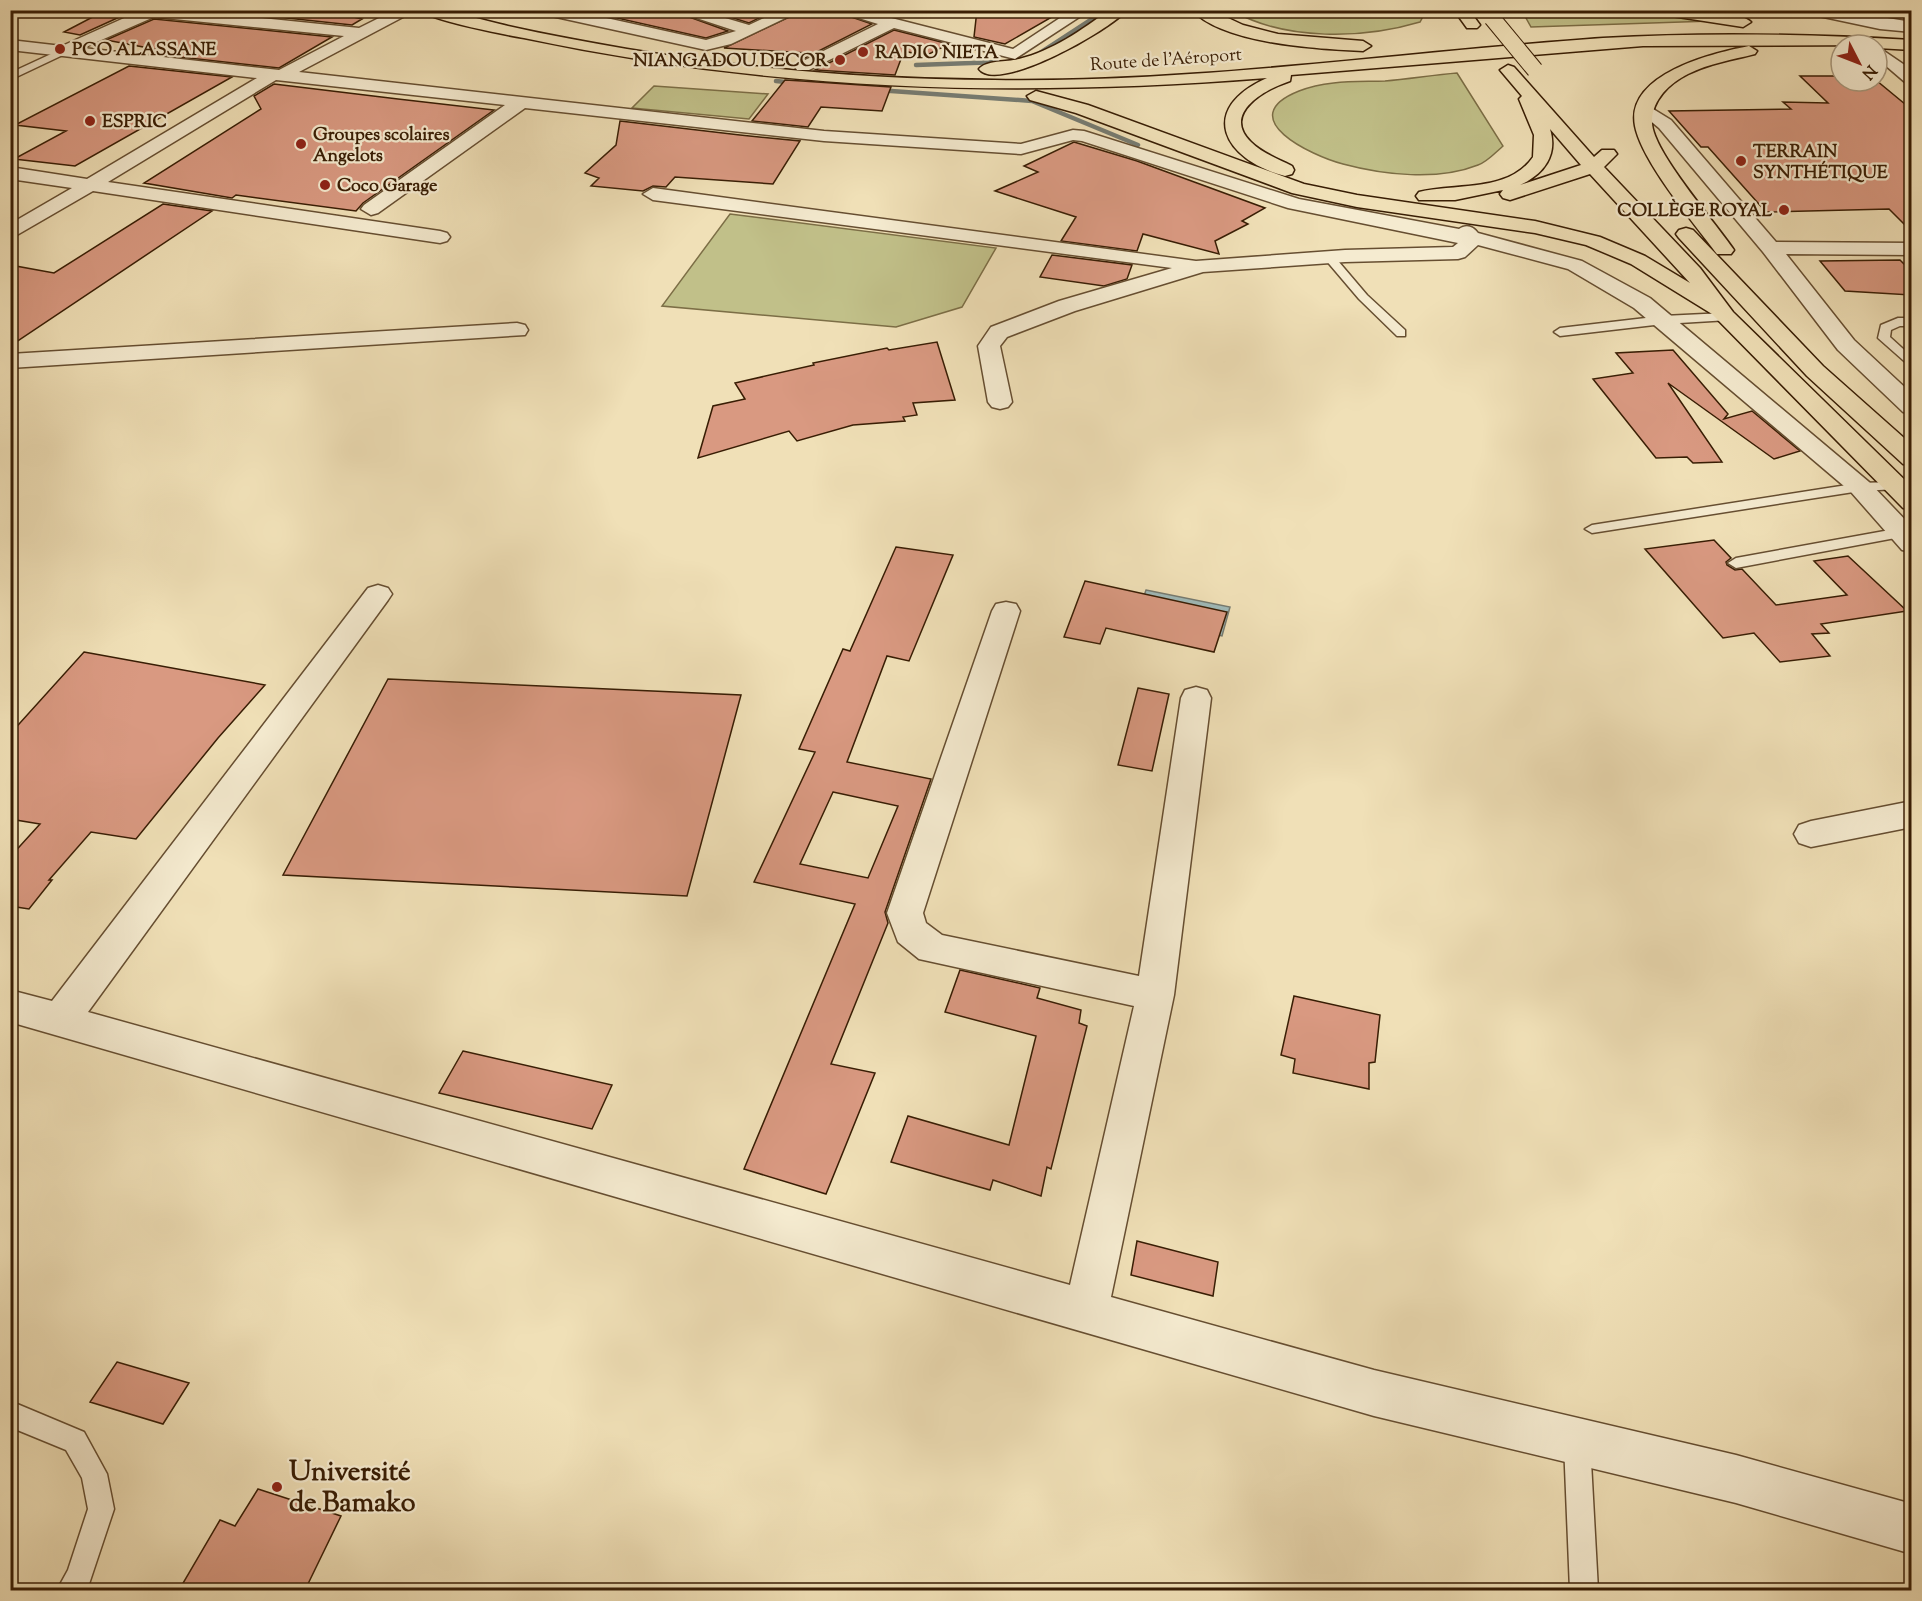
<svg xmlns="http://www.w3.org/2000/svg" width="1922" height="1601" font-family="'Sorts Mill Goudy',serif">
<style>
.green{fill:#c1c089;stroke:#7c6e46;stroke-width:1.5}
.water{fill:#9fbab9;stroke:#767b71;stroke-width:1.5}
.lines{fill:none;stroke-linecap:round;stroke-linejoin:round}
.stream{stroke:#767b71;stroke-width:4.5}
.building{fill:#d99981;stroke:#381d04;stroke-width:1.5;fill-rule:evenodd}
.service-casing{stroke:#664e31;stroke-width:3}
.minor-casing{stroke:#664e31;stroke-width:3}
.trunk-casing{stroke:#381d04;stroke-width:3}
.service{fill:#f5ebd0;fill-rule:evenodd}
.minor{fill:#f5ebd0;fill-rule:evenodd}
.trunk{fill:#f0e0b7;fill-rule:evenodd}
.trunk-bridge-casing{stroke:#381d04;stroke-width:18;stroke-linecap:butt}
.trunk-bridge{stroke:#f0e0b7;stroke-width:16}
.poi-dot{fill:#8f2418;stroke:#f5ebd0;stroke-width:2}
.labels{text-anchor:middle;stroke-width:4.5;stroke-linejoin:round;paint-order:stroke}
.far-poi-label{font-size:18px;font-weight:bold;fill:#381d04;stroke:#f5ebd0;text-anchor:start}
.far-street-label{font-size:18px;fill:#381d04;stroke:#f5ebd0}
.near-poi-label{font-size:27px;font-weight:bold;fill:#381d04;stroke:#f5ebd0;text-anchor:start}
</style>
<rect width="100%" height="100%" fill="#f0e0b7"/>
<filter id="stains"><feTurbulence type="fractalNoise" baseFrequency=".00333" numOctaves="4"/><feColorMatrix values="0 0 0 0 .2 0 0 0 0 .09 0 0 0 0 .02 0 0 0 .5 -.17"/></filter>
<radialGradient id="worn" r=".72"><stop offset=".6" stop-color="#630" stop-opacity="0"/><stop offset="1" stop-color="#630" stop-opacity=".3"/></radialGradient>
<!-- green -->
<path class="green" d="M1426,11L1420,22C1363,39 1286,41 1233,11Z
M1522,11H1658L1712,21L1531,27Z
M1457,73L1503,146C1496,152 1487,162 1478,165C1438,181 1384,175 1343,164C1312,156 1231,118 1299,91C1327,80 1356,82 1385,81C1409,79 1433,75 1457,73Z
M654,86L768,94L749,119L632,108Z
M730,214L996,248L962,307L896,327L662,306Z"/>
<!-- water -->
<path class="water" d="M1146,590L1230,607L1222,636L1136,619Z"/>
<g class="lines">
<!-- stream -->
<path class="stream" d="M1040,53L1106,10
M916,65L1000,62
M776,81L795,83
M877,90L1032,101L1138,145"/>
</g>
<!-- building -->
<path class="building" d="M106,10H135L80,35L64,32Z
M211,10H323L362,19L352,25Z
M599,10H670L728,31L706,38L599,14Z
M708,10H775L749,23Z
M804,10H831L872,24L801,60L806,53L724,48Z
M977,10H1064L1005,44L974,37Z
M154,19L332,37L279,68L153,54L159,50L106,40Z
M894,30L949,44L925,56L904,51L895,75L815,70Z
M129,66L232,77L75,166L14,159L66,131L15,125Z
M1800,76H1837L1841,81H1877L1911,109V231L1889,209L1766,212L1708,147H1701L1669,111L1791,109L1783,102L1828,103Z
M785,80L802,81L891,87L882,111L821,107L808,127L752,121Z
M274,84L398,99L494,110L363,203L356,211L236,195L232,198L144,183L261,109L254,96Z
M620,121L740,135L800,141L773,184L675,177L666,187L653,186L643,191L591,186L599,178L585,173L616,145Z
M1074,142L1137,161L1265,208L1242,221L1248,224L1215,241L1219,254L1143,234L1137,251L1061,241L1076,217L995,191L1038,172L1024,166Z
M163,204L212,211L10,346V265L54,273Z
M1052,255L1132,265L1127,279L1104,286L1040,277Z
M1900,260L1911,271V295L1845,291L1820,261Z
M937,342L955,400L913,403L917,415L903,417L905,421L853,425L797,441L789,431L698,458L713,406L745,399L735,383L814,365L813,363L887,348L889,350Z
M1673,350L1728,414L1724,419L1752,411L1800,451L1774,459L1668,383L1722,462L1693,463L1687,457L1656,458L1593,379L1633,373L1616,353Z
M1714,540L1731,558L1726,562L1727,565L1735,570L1742,569L1776,605L1847,595L1814,561L1848,556L1907,611L1821,624L1829,633L1812,634L1830,656L1780,662L1754,633L1723,638L1645,549Z
M896,547L953,555L909,661L887,656L847,762L931,779L885,912L888,923L831,1064L875,1073L826,1194L744,1169L855,904L754,882L815,752L799,749L843,649L850,651ZM833,792L898,806L868,878L800,864Z
M1085,581L1227,612L1214,652L1106,628L1100,644L1064,637Z
M84,652L265,685L218,738L136,839L91,832L49,880H52L29,909L10,906V857L40,824L10,819V734Z
M388,679L741,695L687,896L283,875Z
M1138,688L1169,694L1152,771L1118,765Z
M960,970L1040,988L1037,998L1081,1010L1079,1023L1087,1026L1051,1169L1047,1167L1041,1196L993,1180L990,1190L891,1162L908,1116L1009,1145L1036,1036L945,1012Z
M1294,996L1380,1015L1375,1062L1369,1063V1089L1293,1073L1295,1059L1281,1055Z
M463,1051L612,1085L592,1129L439,1093Z
M1137,1241L1218,1262L1213,1296L1131,1275Z
M117,1362L189,1383L163,1424L90,1402Z
M258,1489L341,1516L305,1590H179L220,1520L235,1526Z"/>
<g class="lines">
<!-- service casing -->
<g class="service-casing">
<path id="service" d="M64,48L68,51L67,53L10,80V73Z
M1325,255H1333L1367,295L1405,330V336H1397L1359,299L1325,259Z
M1725,313L1731,317L1729,320L1663,324L1560,336L1554,332L1560,328L1663,316Z
M1898,318H1912V326H1900L1891,330L1890,337L1912,357V368L1878,338L1881,325Z
M1893,482L1898,483V489L1860,491L1592,533L1585,529L1592,525L1860,483Z
M1901,528L1908,533L1906,536L1736,568L1728,563L1736,558Z
M10,1401L84,1432L107,1474L114,1509L87,1590H57L68,1570L88,1509L82,1478L66,1450L10,1427Z
M1577,1430L1586,1434L1590,1443L1598,1590H1570L1564,1443L1568,1434Z"/>
</g>
<!-- minor casing -->
<g class="minor-casing">
<path id="minor" d="M142,10H184L359,28L393,11L402,10L406,14L403,17L299,72L824,131L1021,144L1073,130L1084,131L1299,199L1459,229C1466,224 1473,226 1478,233L1582,261L1650,298L1869,482L1912,527V552L1902,550L1851,492L1634,308L1568,269L1478,245L1465,257L1458,259L1345,262L1203,272L1075,311L1007,337L1000,346L1012,402L1008,407L1000,409L992,407L988,402L978,346L991,327L1059,301L1172,268L653,200L643,194L653,188L1196,261L1345,250L1453,247L1458,243L1288,208L1082,141L1073,140L1021,154L824,141L525,108L378,213L371,215L361,209L364,205L505,105L276,80L108,182L440,231L447,233L450,237L447,241L440,243L93,191L10,239V224L72,188L10,179V167L87,179L257,78L10,50V40L62,46ZM154,17L344,36L279,70L83,48Z
M540,10H570L706,40L736,31L672,10H698L749,25L781,10H802L731,44L706,50L547,15Z
M833,10H860L1013,49L1072,10H1090L1015,59L894,28L809,70H797L795,67L797,64L878,24Z
M1807,10H1838L1912,22V32L1880,29L1814,15Z
M1884,51L1912,70V84L1906,83L1878,59V53Z
M1645,104L1671,120L1776,242L1912,243V255L1786,254L1854,340L1912,394V414L1903,412L1838,350L1763,252L1659,128L1636,109L1639,105Z
M517,323L525,325L528,330L525,335L10,368V354Z
M378,585L388,588L392,594L388,600L88,1012L1070,1285L1134,1006L919,959L898,942L887,913L992,611L996,604L1006,602L1016,604L1020,611L923,913L926,923L942,935L1139,976L1181,698L1185,690L1196,687L1207,690L1211,698L1174,995L1111,1297L1374,1370L1736,1455L1912,1504V1554L1736,1503L1374,1416L10,1022V990L52,1001L368,588Z
M1912,801V827L1811,847L1799,843L1794,834L1799,825L1811,821Z"/>
</g>
<!-- trunk casing -->
<g class="trunk-casing">
<path id="trunk" d="M420,10C451,10 478,19 508,26C548,35 587,42 627,49C748,69 871,79 994,80C1198,83 1400,52 1603,38C1706,32 1809,34 1912,40V50L1877,48V45L1643,46L1291,75L1290,81C1266,89 1221,113 1251,142C1262,153 1278,159 1292,166L1294,170L1292,174L1285,176C1223,160 1197,109 1267,78C1012,98 775,91 524,38C506,35 429,20 420,10Z
M1109,10H1127C1110,30 998,94 979,69C986,60 1008,62 1019,59C1052,51 1082,30 1109,10Z
M1192,10H1211L1243,25L1278,34L1363,41L1371,46L1363,51C1319,49 1223,44 1192,10Z
M1454,10H1469L1480,25L1477,28H1467Z
M1658,10C1675,10 1740,10 1751,22L1743,27L1665,15Z
M1749,46L1757,51L1755,54C1732,60 1710,63 1688,74C1670,83 1651,100 1652,123C1653,152 1716,223 1734,250L1731,254H1717C1694,223 1642,162 1635,126C1625,74 1713,53 1749,46Z
M1508,65L1514,67L1594,157L1602,150H1614L1617,154L1604,167L1700,268L1733,312L1912,487V510L1903,508L1712,314L1631,264L1586,245L1535,233L1357,207L1292,193L1076,113L1030,100L1027,96L1036,91L1088,105L1304,184L1357,195L1535,221L1600,237L1645,256L1690,283L1590,174L1510,200L1503,198L1500,194L1503,190L1455,200H1419L1416,196L1419,192C1456,183 1508,193 1533,157L1534,135L1519,99L1522,96L1500,70ZM1550,129L1581,165L1520,185C1544,174 1558,155 1550,129Z
M1686,228L1693,230L1823,366L1912,445V466L1903,464L1807,376L1679,238L1676,234L1679,230Z"/>
</g>
<!-- service -->
<use href="#service" class="service"/>
<!-- minor -->
<use href="#minor" class="minor"/>
<!-- trunk -->
<use href="#trunk" class="trunk"/>
<!-- trunk-bridge casing -->
<g class="trunk-bridge-casing">
<path id="trunk-bridge" d="M1492,18L1535,70"/>
</g>
<!-- trunk-bridge -->
<use href="#trunk-bridge" class="trunk-bridge"/>
</g>
<!-- markers -->
<g class="poi-dot">
<circle cx="60" cy="49" r="6"/>
<circle cx="863" cy="52" r="6"/>
<circle cx="840" cy="60" r="6"/>
<circle cx="90" cy="121" r="6"/>
<circle cx="301" cy="144" r="6"/>
<circle cx="1741" cy="161" r="6"/>
<circle cx="325" cy="185" r="6"/>
<circle cx="1784" cy="210" r="6"/>
<circle cx="277" cy="1487" r="6"/>
</g>
<g class="labels">
<!-- far-poi labels -->
<g class="far-poi-label">
<text x="72" y="55">PCO ALASSANE</text>
<text x="875" y="58">RADIO NIETA</text>
<text x="828" y="66" text-anchor="end">NIANGADOU DECOR</text>
<text x="102" y="127">ESPRIC</text>
<text x="313" y="140">Groupes scolaires<tspan x="313" dy="21">Angelots</tspan></text>
<text x="1753" y="157">TERRAIN<tspan x="1753" dy="21">SYNTHÉTIQUE</tspan></text>
<text x="337" y="191">Coco Garage</text>
<text x="1772" y="216" text-anchor="end">COLLÈGE ROYAL</text>
</g>
<!-- far-street labels -->
<g class="far-street-label">
<text transform="translate(1166 59) rotate(-4)" y="6">Route de l'Aéroport</text>
</g>
<!-- near-poi labels -->
<g class="near-poi-label">
<text x="289" y="1480">Université<tspan x="289" dy="31">de Bamako</tspan></text>
</g>
</g>
<!-- margin -->
<rect width="1922" height="1601" fill="none" stroke="#f0e0b7" stroke-width="36"/>
<rect x="12" y="12" width="1898" height="1577" fill="none" stroke="#381d04" stroke-width="3"/>
<rect x="18" y="18" width="1886" height="1565" fill="none" stroke="#381d04" stroke-width="1.5"/>
<!-- north arrow -->
<g transform="translate(1859 63) rotate(132)"><circle r="28" fill="#f5ebd0" stroke="#a9997e" stroke-width="1.5"/>
<path d="M0-4.5L10 22L0 15L-10 22Z" fill="#8f2418"/>
<text y="-9" font-size="16" font-weight="bold" text-anchor="middle" fill="#381d04">N</text>
</g>
<rect width="100%" height="100%" filter="url(#stains)"/>
<rect width="100%" height="100%" fill="url(#worn)"/>
</svg>
